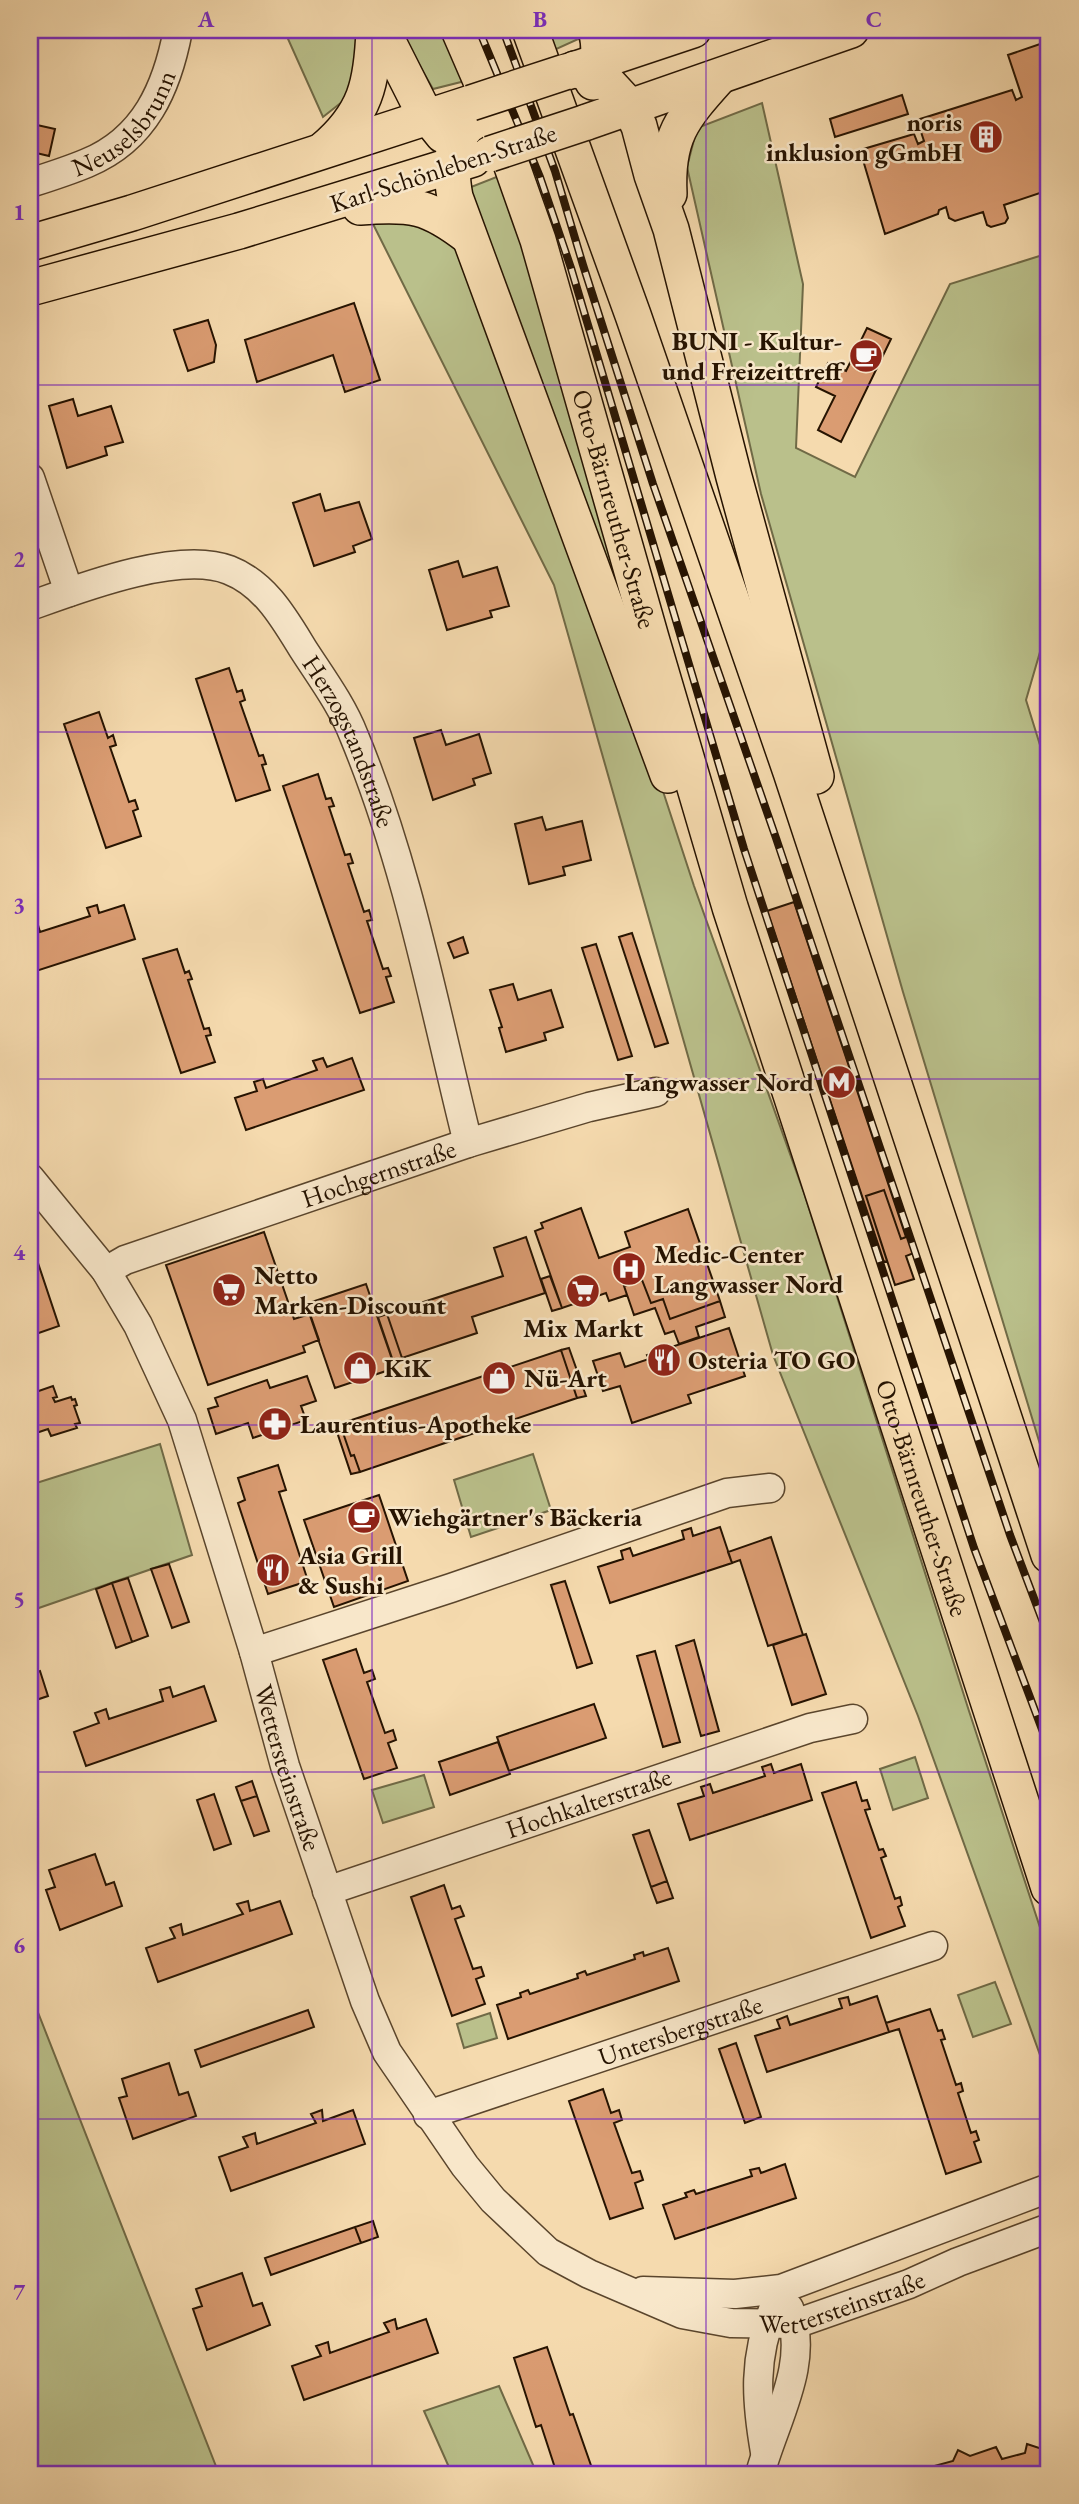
<svg xmlns="http://www.w3.org/2000/svg" width="1079" height="2504" font-family="'EB Garamond',serif">
<style>
.green{fill:#bac08b;stroke:#706a46;stroke-width:2}
.building{fill:#da9c72;stroke:#261301;stroke-width:2}
.lines{fill:none;stroke-linecap:round;stroke-linejoin:round}
.minor-casing{stroke:#5a452c;stroke-width:31}
.major-casing{stroke:#261301;stroke-width:38}
.minor{stroke:#f8e7ca;stroke-width:28}
.major{stroke:#f5daae;stroke-width:35}
.rail-casing{stroke:#261301;stroke-width:8}
.rail{stroke:#f8e7ca;stroke-width:5;stroke-dasharray:16;stroke-linecap:butt}
.major-bridge-casing{stroke:#261301;stroke-width:38;stroke-linecap:butt}
.major-bridge{stroke:#f5daae;stroke-width:35}
.grid{fill:none;stroke:#7b2cbf;stroke-width:2;stroke-opacity:0.55}
.labels{text-anchor:middle;stroke-width:5;stroke-linejoin:round;paint-order:stroke}
.street-label{font-size:26px;fill:#261301;stroke:#f8e7ca}
.poi-label{font-size:26px;font-weight:bold;fill:#261301;stroke:#f8e7ca;text-anchor:start}
.neatline{fill:none;stroke:#7b2cbf;stroke-width:2.5}
.grid-label{font-size:23px;text-anchor:middle;font-weight:bold;fill:#7b2cbf}
</style>
<rect width="100%" height="100%" fill="#f5daae"/>
<filter id="stains"><feTurbulence type="fractalNoise" baseFrequency=".00286" numOctaves="4"/><feColorMatrix values="0 0 0 0 .2 0 0 0 0 .09 0 0 0 0 .02 0 0 0 .5 -.17"/></filter>
<radialGradient id="worn" r=".72"><stop offset=".6" stop-color="#630" stop-opacity="0"/><stop offset="1" stop-color="#630" stop-opacity=".3"/></radialGradient>
<!-- green -->
<path class="green" d="M284,30H357L352,94L323,117Z
M399,30H442L465,81L433,89Z
M543,30H583L585,36L552,51Z
M762,103L803,284L796,448L855,477L950,284L1049,253V621L1026,700L1049,774V1474L903,992L761,494L687,167L697,128Z
M504,174L673,766L658,776L694,886L804,1193L969,1711L1049,1955V2080L918,1716L773,1355L554,585L371,220L461,191Z
M160,1444L192,1555L30,1611V1485Z
M533,1454L551,1510L471,1537L454,1480Z
M915,1757L928,1798L893,1810L880,1769Z
M424,1775L434,1807L383,1823L372,1790Z
M995,1982L1011,2024L973,2037L958,1995Z
M30,1992L219,2474H30Z
M490,2013L497,2038L464,2048L457,2024Z
M499,2386L537,2474H452L424,2411Z"/>
<!-- building -->
<path class="building" d="M1049,41V175H1042L1045,185L1043,192L1004,205L1008,218L1005,223L991,227L987,225L983,212L955,221L949,218L946,207L939,210L938,214L885,234L860,150L914,134L918,144L924,141L917,120L1012,90L1016,100L1022,97L1008,55Z
M902,95L908,114L835,137L830,119Z
M37,125L55,129L49,156L32,152Z
M354,303L380,380L345,392L333,355L257,382L245,340Z
M208,320L216,345L214,362L188,371L174,330Z
M867,328L891,339L841,442L818,430L835,396L816,387L828,363L846,371Z
M73,399L78,416L111,406L123,442L105,447L107,455L67,468L49,406Z
M320,494L325,511L359,502L372,539L353,546L355,552L314,566L293,503Z
M458,561L463,577L497,567L509,606L490,611L492,617L447,630L429,570Z
M229,668L237,692L242,690L245,700L240,702L259,756L263,755L266,764L262,765L270,790L236,801L196,679Z
M99,712L108,738L113,735L116,745L110,747L129,802L135,800L138,809L133,811L141,836L106,848L64,724Z
M441,730L446,745L479,734L491,773L473,779L475,785L433,800L414,738Z
M318,774L326,799L331,798L334,806L329,807L345,855L350,854L353,863L348,864L364,912L369,910L372,920L367,921L383,969L388,968L391,976L386,977L394,1002L360,1013L283,786Z
M542,817L546,830L582,821L591,860L563,867L565,875L529,884L515,824Z
M794,902L906,1237L901,1239L884,1190L866,1196L887,1261L884,1262L767,911Z
M97,905L99,913L124,905L135,939L30,973V928L38,925L40,932L90,916L87,908Z
M632,933L668,1043L655,1047L619,937Z
M463,937L468,953L454,958L448,943Z
M596,944L632,1056L618,1060L582,948Z
M177,949L185,973L189,971L192,979L188,980L204,1029L209,1028L211,1035L206,1036L215,1062L181,1073L143,959Z
M513,984L518,1000L551,990L563,1027L544,1033L546,1040L506,1052L499,1028L502,1027L490,990Z
M323,1058L327,1067L352,1058L364,1090L246,1130L235,1098L257,1091L254,1082L263,1079L266,1088L317,1070L313,1061Z
M884,1190L901,1239L909,1236L914,1253L906,1256L914,1279L895,1285L866,1196Z
M581,1208L599,1258L630,1247L625,1232L688,1209L720,1301L670,1319L663,1299L651,1303L642,1280L624,1286L627,1295L609,1301L606,1293L562,1308L535,1231L543,1228L541,1223Z
M264,1232L294,1319L310,1314L319,1340L303,1346L305,1352L208,1385L166,1265Z
M526,1237L545,1293L472,1317L477,1333L402,1358L387,1314L503,1276L494,1248Z
M30,1239L59,1326L30,1336Z
M550,1276L562,1308L552,1311L541,1279Z
M642,1280L651,1303L663,1299L670,1319L720,1301L725,1317L696,1327L699,1337L679,1344L674,1331L665,1334L655,1308L634,1315L624,1286Z
M366,1284L395,1368L335,1388L306,1304Z
M387,1314L402,1358L393,1361L378,1317Z
M729,1328L745,1376L688,1395L691,1403L632,1423L620,1386L603,1391L593,1361L620,1353L625,1367L649,1359L647,1355Z
M569,1348L586,1396L577,1398L561,1350Z
M561,1350L577,1398L360,1472L354,1455L351,1456L340,1424Z
M307,1376L316,1401L301,1406L306,1420L253,1438L248,1423L216,1434L208,1409L218,1406L215,1398L267,1380L270,1388Z
M53,1386L57,1397L53,1398L55,1402L71,1397L72,1400L75,1399L77,1405L74,1406L80,1423L75,1424L77,1428L51,1436L48,1429L30,1435V1394Z
M340,1424L351,1456L354,1455L360,1472L351,1474L335,1426Z
M278,1465L286,1490L279,1492L308,1581L268,1594L238,1503L245,1500L238,1478Z
M379,1495L408,1581L334,1607L304,1520Z
M720,1527L732,1563L610,1603L598,1567L623,1559L621,1551L630,1548L633,1556L684,1539L682,1531L691,1528L693,1536Z
M771,1537L803,1635L768,1646L740,1560L732,1563L728,1552Z
M169,1564L189,1622L172,1628L151,1569Z
M128,1578L148,1636L132,1642L112,1583Z
M565,1581L592,1663L577,1668L551,1585Z
M112,1583L132,1642L116,1648L96,1589Z
M806,1634L826,1694L792,1705L773,1645Z
M694,1640L719,1731L701,1736L676,1646Z
M356,1649L364,1673L372,1670L375,1679L367,1682L385,1733L393,1730L396,1740L388,1743L397,1768L364,1779L323,1660Z
M655,1651L680,1742L663,1747L637,1656Z
M30,1670L31,1674L40,1671L48,1696L30,1702Z
M204,1686L216,1721L86,1766L74,1732L99,1723L95,1713L106,1709L109,1719L163,1701L160,1690L170,1687L173,1697Z
M594,1704L606,1738L509,1771L497,1737Z
M498,1742L510,1774L450,1795L439,1762Z
M771,1764L774,1773L801,1764L812,1800L690,1840L678,1804L704,1796L701,1787L710,1784L713,1793L765,1776L762,1767Z
M252,1781L257,1796L241,1801L236,1787Z
M856,1782L862,1801L867,1800L870,1809L865,1810L879,1850L883,1849L886,1856L881,1858L895,1899L900,1897L902,1905L898,1907L905,1926L871,1938L822,1793Z
M214,1794L231,1844L214,1850L197,1800Z
M257,1796L269,1831L254,1836L241,1801Z
M649,1830L667,1881L651,1887L633,1835Z
M95,1854L106,1885L114,1882L122,1906L60,1930L46,1890L55,1887L49,1870Z
M667,1881L673,1898L657,1903L651,1887Z
M444,1885L452,1909L460,1906L464,1916L455,1919L473,1969L481,1967L484,1976L476,1979L485,2004L452,2016L411,1897Z
M248,1901L250,1911L280,1901L292,1934L158,1982L146,1948L175,1938L170,1928L181,1924L183,1935L243,1914L237,1904Z
M668,1948L679,1981L508,2039L497,2005L521,1997L520,1993L528,1990L530,1994L578,1978L577,1974L585,1971L587,1975L635,1959L634,1955L643,1952L644,1956Z
M877,1996L889,2032L767,2072L755,2036L780,2028L777,2020L787,2016L790,2025L842,2008L839,1999L848,1997L850,2005Z
M930,2009L938,2031L942,2030L945,2039L941,2040L956,2085L961,2083L963,2091L958,2093L971,2133L976,2131L979,2140L974,2142L981,2162L946,2174L899,2029L889,2032L886,2023Z
M308,2010L314,2027L201,2067L195,2050Z
M736,2043L761,2117L745,2123L719,2049Z
M169,2063L179,2095L188,2092L196,2116L133,2139L119,2098L127,2096L122,2079Z
M603,2089L611,2113L619,2110L622,2120L614,2123L632,2173L640,2171L643,2180L635,2183L643,2208L610,2219L569,2101Z
M322,2110L323,2121L353,2110L365,2144L231,2191L219,2157L248,2147L243,2137L255,2133L257,2144L316,2123L311,2114Z
M785,2164L796,2198L675,2239L663,2205L687,2197L685,2193L694,2190L696,2194L752,2176L750,2170L759,2168L761,2173Z
M373,2221L378,2237L361,2243L355,2227Z
M355,2227L361,2243L271,2275L265,2258Z
M242,2273L253,2306L262,2303L270,2325L207,2350L193,2309L202,2306L196,2289Z
M395,2319L397,2329L426,2319L438,2353L304,2400L292,2366L321,2356L316,2346L328,2342L330,2353L389,2332L384,2323Z
M547,2347L570,2415L573,2414L594,2474H557L541,2425L536,2427L514,2358Z
M1027,2444L1042,2449L1049,2446V2474H902L905,2467L916,2471L953,2461L958,2450L970,2456L996,2447L1002,2459L1025,2453Z"/>
<g class="lines">
<!-- minor casing -->
<g class="minor-casing">
<g id="minor">
<path id="s1" d="M30,183C49,177 68,171 87,163C145,139 167,88 178,30"/>
<path d="M30,478L69,592"/>
<path id="s2" d="M30,606C80,588 179,550 229,570C265,584 284,618 303,649C321,677 342,705 354,736C408,866 434,1007 468,1143"/>
<path id="s3" d="M30,1178L106,1271L138,1325L182,1420L254,1652L285,1766L365,2001L387,2052L465,2166L493,2200L548,2252L589,2274L682,2314L731,2323L795,2324L909,2284L958,2262L1049,2228"/>
<path id="s4" d="M106,1271L125,1260L468,1143L589,1107L656,1092"/>
<path d="M254,1652L451,1588L727,1493L770,1488"/>
<path id="s5" d="M327,1891L810,1728L853,1719"/>
<path id="s6" d="M428,2115L933,1946"/>
<path d="M643,2291L735,2294L781,2289L1049,2188"/>
<path d="M765,2452C756,2400 753,2358 774,2307"/>
<path d="M760,2474C774,2421 811,2363 789,2308"/>
</g>
</g>
<!-- major casing -->
<g class="major-casing">
<g id="major">
<path d="M382,30L422,109L443,135"/>
<path id="s7" d="M459,30L485,90L538,240L651,638L730,907L1049,1888"/>
<path d="M530,30L633,315L791,772L1049,1555"/>
<path d="M575,69L605,80L630,107L639,126L652,175L671,229L734,477L816,776"/>
<path d="M567,72L693,30"/>
<path d="M593,82C599,65 601,47 596,30"/>
<path d="M477,120C449,133 450,170 455,197L668,775"/>
<path d="M584,123L851,30"/>
<path d="M323,150C366,114 372,83 374,30"/>
<path d="M669,194C666,137 682,118 719,77"/>
<path d="M360,207C411,203 428,205 469,237"/>
<path d="M30,243L132,213L471,103"/>
<path d="M30,288L239,231L473,159"/>
</g>
</g>
<!-- minor -->
<use href="#minor" class="minor"/>
<!-- major -->
<use href="#major" class="major"/>
<!-- rail casing -->
<g class="rail-casing">
<path id="rail" d="M479,30L540,177L571,268L744,849L974,1548L1049,1748
M503,30L555,171L583,265L653,484L776,838L1010,1535L1049,1638"/>
</g>
<!-- rail -->
<use href="#rail" class="rail"/>
<!-- major-bridge casing -->
<g class="major-bridge-casing">
<path id="major-bridge" d="M471,103L565,72
M490,154L584,123"/>
</g>
<!-- major-bridge -->
<use href="#major-bridge" class="major-bridge"/>
</g>
<!-- grid -->
<path class="grid" d="M372,30V2474M706,30V2474M30,385H1049M30,732H1049M30,1079H1049M30,1425H1049M30,1772H1049M30,2119H1049"/>
<!-- icons -->
<defs>
<g id="building-disc" transform="scale(1.75)"><circle r="9.5" fill="#8f2418" stroke="#f8e7ca"/><path d="M-4-6H4V6H1V3H-1V6H-4ZM-2.5-4.3h1.7v1.8h-1.7ZM.8-4.3h1.7v1.8H.8ZM-2.5-1h1.7V.8h-1.7ZM.8-1h1.7V.8H.8Z" fill="#fff"/></g>
<g id="cafe-disc" transform="scale(1.75)"><circle r="9.5" fill="#8f2418" stroke="#f8e7ca"/><path d="M-5.5-4.5H6V0H3Q3 3.5 0 3.5H-2.5Q-5.5 3.5-5.5 0ZM3-3.2v2h1.7v-2ZM-6 4.5H4V6H-6Z" fill="#fff"/></g>
<g id="metro-disc" transform="scale(1.75)"><circle r="9.5" fill="#8f2418" stroke="#f8e7ca"/><path d="M-5.5 5V-5H-3L0 0L3-5H5.5V5H3V-.5L0 4L-3-.5V5Z" fill="#fff"/></g>
<g id="hospital-disc" transform="scale(1.75)"><circle r="9.5" fill="#8f2418" stroke="#f8e7ca"/><path d="M-5-5h3v3.5h4V-5h3V5h-3V1.5h-4V5h-3Z" fill="#fff"/></g>
<g id="supermarket-disc" transform="scale(1.75)"><circle r="9.5" fill="#8f2418" stroke="#f8e7ca"/><path d="M-6-5.5h2.5l.6 2H6L4.5 2H-2.5L-4.4-4H-6ZM-1.5 3.2a1.3 1.3 0 1 0 .1 0ZM3 3.2a1.3 1.3 0 1 0 .1 0Z" fill="#fff"/></g>
<g id="restaurant-disc" transform="scale(1.75)"><circle r="9.5" fill="#8f2418" stroke="#f8e7ca"/><path d="M-5-6h1v4h1v-4h1v4h1v-4h1v5L-1.5 .5V6h-2V.5L-5-1ZM5-6V6H3V1.5H1.5Q1.5-4 5-6Z" fill="#fff"/></g>
<g id="shop-disc" transform="scale(1.75)"><circle r="9.5" fill="#8f2418" stroke="#f8e7ca"/><path d="M-5-2.5h2.3a2.7 3.5 0 0 1 5.4 0H5L5.5 6h-11ZM-1.5-2.5h3a1.5 2.3 0 0 0-3 0Z" fill="#fff"/></g>
<g id="pharmacy-disc" transform="scale(1.75)"><circle r="9.5" fill="#8f2418" stroke="#f8e7ca"/><path d="M-2-6h4v4h4v4h-4v4h-4v-4h-4v-4h4Z" fill="#fff"/></g>
</defs>
<g fill-rule="evenodd">
<use href="#building-disc" x="986" y="137"/>
<use href="#cafe-disc" x="866" y="356"/>
<use href="#metro-disc" x="839" y="1082"/>
<use href="#hospital-disc" x="629" y="1269"/>
<use href="#supermarket-disc" x="229" y="1290"/>
<use href="#supermarket-disc" x="583" y="1291"/>
<use href="#restaurant-disc" x="664" y="1360"/>
<use href="#shop-disc" x="360" y="1368"/>
<use href="#shop-disc" x="499" y="1378"/>
<use href="#pharmacy-disc" x="275" y="1424"/>
<use href="#cafe-disc" x="364" y="1517"/>
<use href="#restaurant-disc" x="273" y="1570"/>
</g>
<g class="labels">
<!-- street labels -->
<g class="street-label">
<text dy="9" stroke="none"><textPath href="#s1" startOffset="116">Neuselsbrunn</textPath></text>
<text transform="translate(443 168) rotate(-18)" y="9">Karl-Schönleben-Straße</text>
<text dy="9" stroke="none"><textPath href="#s7" startOffset="504">Otto-Bärnreuther-Straße</textPath></text>
<text dy="9" stroke="none"><textPath href="#s2" startOffset="420">Herzogstandstraße</textPath></text>
<text dy="9" stroke="none"><textPath href="#s4" startOffset="290">Hochgernstraße</textPath></text>
<text dy="9" stroke="none"><textPath href="#s7" startOffset="1540">Otto-Bärnreuther-Straße</textPath></text>
<text dy="9" stroke="none"><textPath href="#s3" startOffset="651">Wettersteinstraße</textPath></text>
<text dy="9" stroke="none"><textPath href="#s5" startOffset="276">Hochkalterstraße</textPath></text>
<text dy="9" stroke="none"><textPath href="#s6" startOffset="266">Untersbergstraße</textPath></text>
<text dy="9" stroke="none"><textPath href="#s3" startOffset="1522">Wettersteinstraße</textPath></text>
</g>
<!-- poi labels -->
<g class="poi-label">
<text x="962" y="131" text-anchor="end">noris<tspan x="962" dy="30">inklusion gGmbH</tspan></text>
<text x="842" y="350" text-anchor="end">BUNI - Kultur-<tspan x="842" dy="30">und Freizeittreff</tspan></text>
<text x="814" y="1091" text-anchor="end">Langwasser Nord</text>
<text x="654" y="1263">Medic-Center<tspan x="654" dy="30">Langwasser Nord</tspan></text>
<text x="254" y="1284">Netto<tspan x="254" dy="30">Marken-Discount</tspan></text>
<text x="583" y="1337" text-anchor="middle">Mix Markt</text>
<text x="688" y="1369">Osteria TO GO</text>
<text x="384" y="1377">KiK</text>
<text x="524" y="1387">Nü-Art</text>
<text x="300" y="1433">Laurentius-Apotheke</text>
<text x="388" y="1526">Wiehgärtner's Bäckeria</text>
<text x="298" y="1564">Asia Grill<tspan x="298" dy="30">&amp; Sushi</tspan></text>
</g>
</g>
<!-- margin -->
<rect width="1079" height="2504" fill="none" stroke="#f5daae" stroke-width="77"/>
<rect x="38" y="38" width="1002" height="2428" class="neatline"/>
<g class="grid-label">
<text x="206" y="27">A</text>
<text x="540" y="27">B</text>
<text x="874" y="27">C</text>
<text x="19" y="220">1</text>
<text x="19" y="567">2</text>
<text x="19" y="913">3</text>
<text x="19" y="1260">4</text>
<text x="19" y="1607">5</text>
<text x="19" y="1953">6</text>
<text x="19" y="2300">7</text>
</g>
<rect width="100%" height="100%" filter="url(#stains)"/>
<rect width="100%" height="100%" fill="url(#worn)"/>
</svg>
